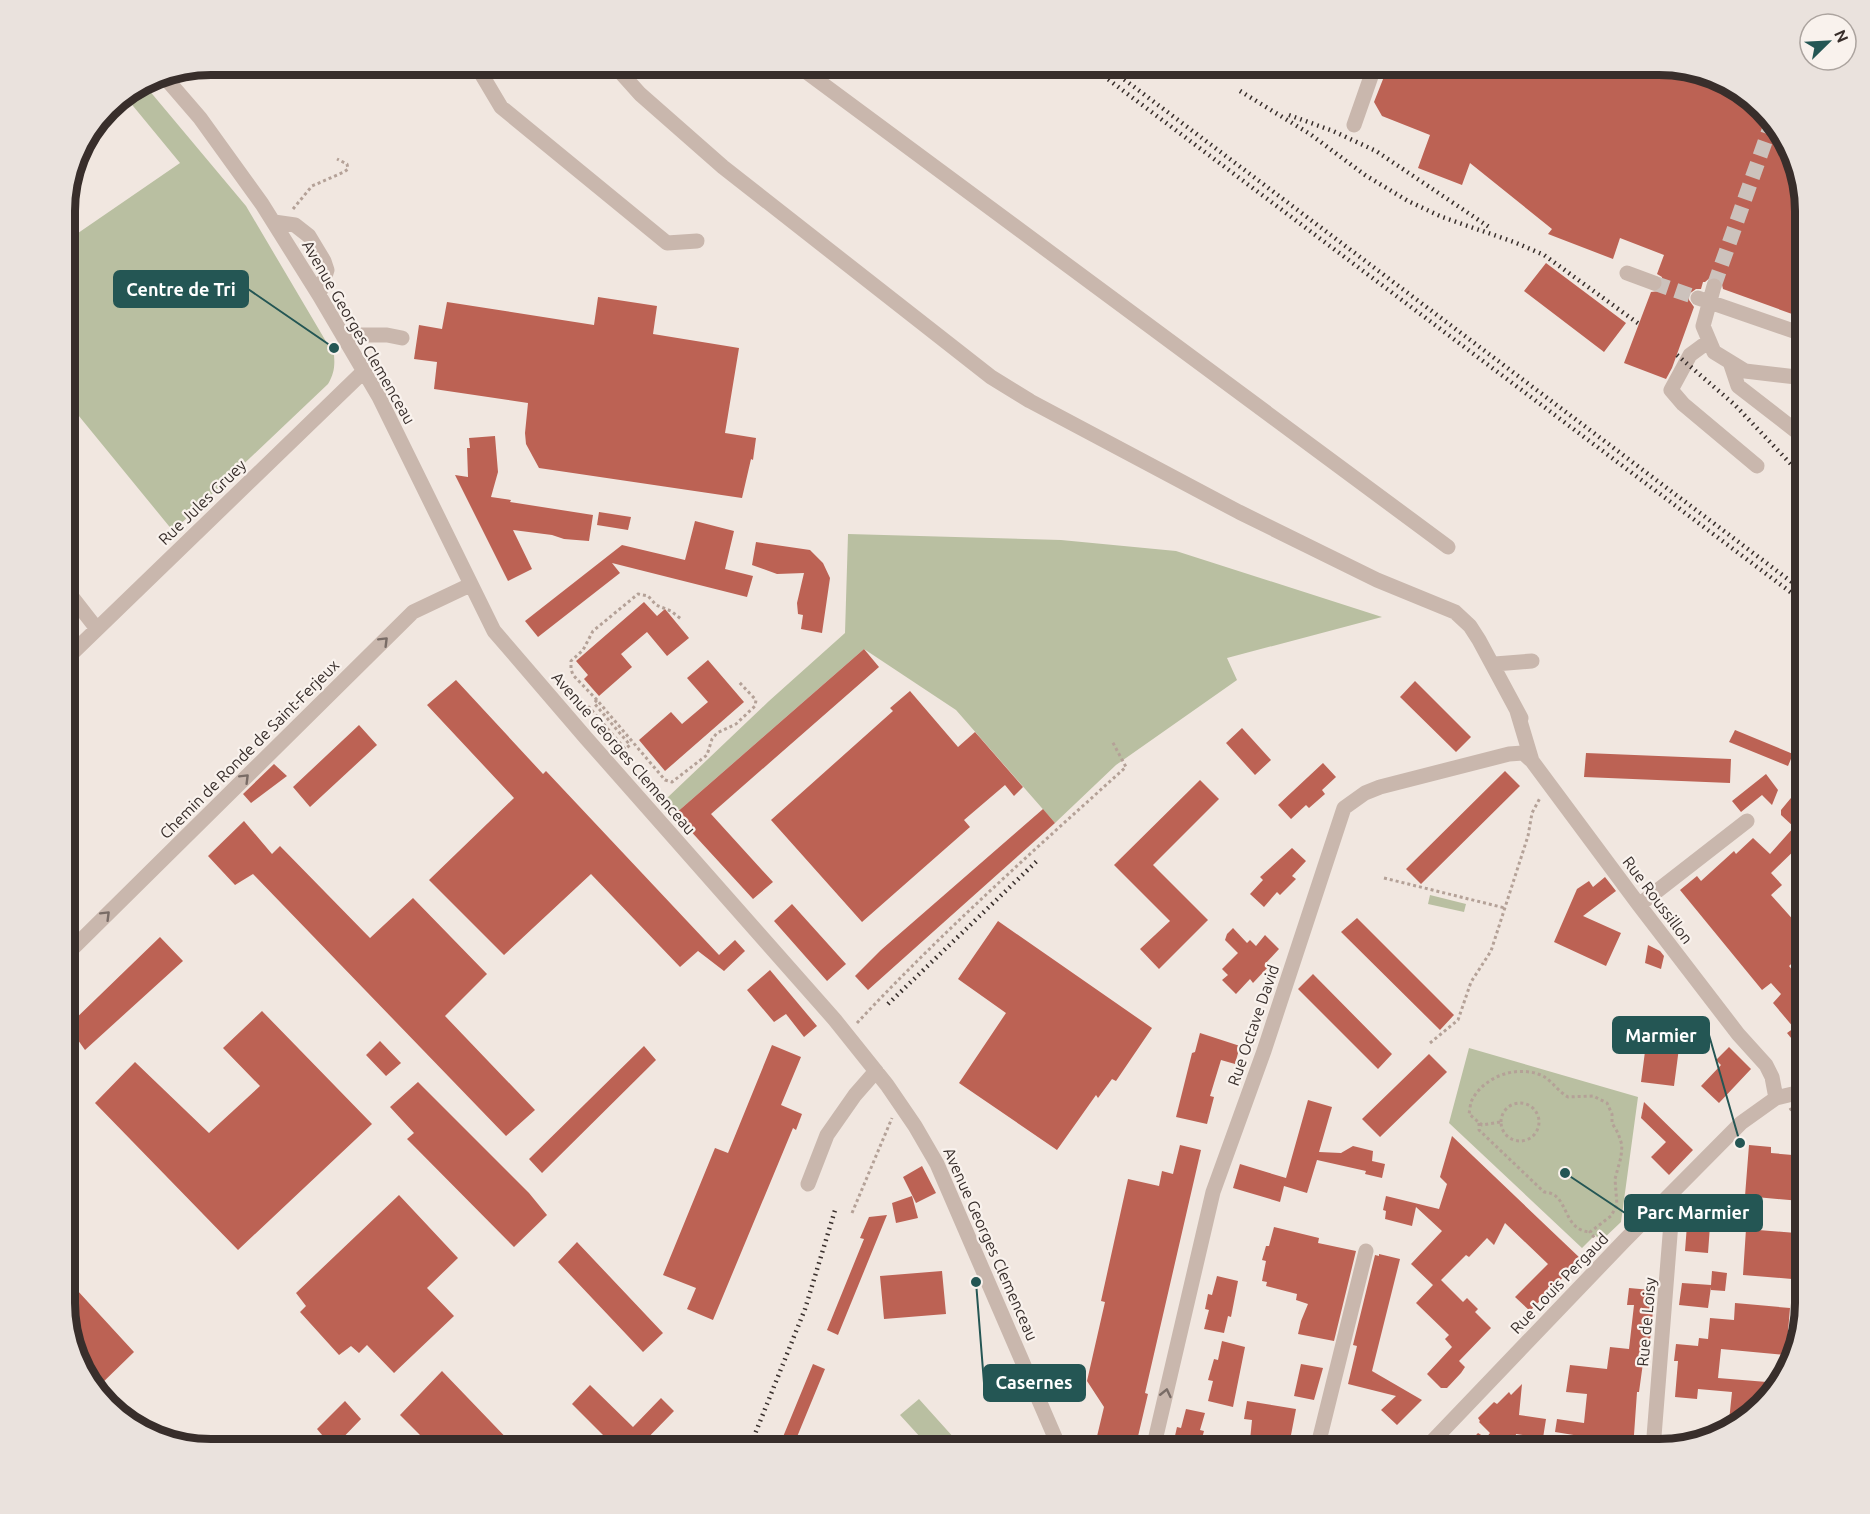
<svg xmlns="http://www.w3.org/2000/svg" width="1870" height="1514" font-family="Ubuntu,sans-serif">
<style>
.green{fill:#b9bfa1}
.building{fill:#bc6254}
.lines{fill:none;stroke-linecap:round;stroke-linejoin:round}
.minor-tunnel{stroke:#ccc2bc;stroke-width:15;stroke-dasharray:15 8;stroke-linecap:butt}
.path{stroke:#b4a197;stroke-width:3;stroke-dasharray:3 3;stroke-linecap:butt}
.minor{stroke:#c9b7ad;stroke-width:15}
.rail{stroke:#382e2b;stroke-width:4.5;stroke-dasharray:1.5 4.5;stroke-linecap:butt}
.oneway{stroke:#796c66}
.labels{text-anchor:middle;stroke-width:4.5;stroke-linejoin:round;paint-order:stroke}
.street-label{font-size:16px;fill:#382e2b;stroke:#f9f2ed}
.rim{fill:none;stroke:#382e2b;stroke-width:8}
.leader{fill:none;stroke:#245654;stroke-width:2}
.callout-dot{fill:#245654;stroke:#f9f2ed;stroke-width:2}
.callout{fill:#245654;stroke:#245654;stroke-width:2}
.callout-label{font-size:18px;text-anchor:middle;font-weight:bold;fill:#fff}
</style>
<rect width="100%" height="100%" fill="#f1e7e0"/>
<!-- green -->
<path class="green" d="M143,83L246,206L334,355C335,366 334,374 328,384L173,531L65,399V242L180,163L124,95Z
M848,534L1061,540L1176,551L1382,617L1227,658L1237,680L1116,765L1055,823L956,710L864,649L675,814L667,798L769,701L845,633Z
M1430,895L1466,904L1464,912L1428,904Z
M1469,1048L1638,1097L1621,1222L1601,1241L1595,1235L1582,1248L1449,1123Z
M919,1399L955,1439L943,1449H931L900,1415Z"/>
<!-- building -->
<path class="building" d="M1389,64H1659L1714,76L1755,101L1791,147L1806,211V319L1723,289L1721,280L1712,276L1705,282H1703L1701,289H1696L1689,294V300L1694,307L1672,368L1666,379L1624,363L1651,292L1660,291L1663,286L1662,277L1657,274L1664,255L1620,238L1613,259L1548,234L1552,229L1470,163L1462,185L1418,168L1430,135L1382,116L1374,102Z
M1546,263L1626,323L1604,352L1524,291Z
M598,297L657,306L653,334L739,348L725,433L756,438L753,460L751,459L742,498L539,468L526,444L525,433L528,403L434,389L437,362L414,359L419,325L442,329L447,302L594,325Z
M495,436L498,472L491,497L511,500L510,502L593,515L589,541L564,539L552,535L513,530L532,569L508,581L455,475L468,477L467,448H470L469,438Z
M599,512L631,517L628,530L597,525Z
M695,521L734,531L725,569L753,576L747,597L612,563L620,573L538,637L525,621L622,545L685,560Z
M756,542L810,550L823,563L830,578L822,633L801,629L803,615L798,614L797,603L804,573L777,574L752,565Z
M644,602L657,616L665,609L689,638L667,656L647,632L621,654L632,667L599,696L584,679L588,675L576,661Z
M864,649L879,667L711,814L773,882L753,899L675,814Z
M708,660L744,702L665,771L639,740L671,712L682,724L708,702L687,678Z
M456,680L543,774L546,771L719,955L735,940L745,951L724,971L698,951L680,967L591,874L504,955L429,880L514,798L427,705Z
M1415,681L1471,737L1456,752L1400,697Z
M910,691L958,747L975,732L1023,787L1014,796L1005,785L964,820L970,827L862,922L771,820L893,711L890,708Z
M359,725L377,745L310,807L293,787Z
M1242,728L1271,760L1255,775L1226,743Z
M1735,730L1793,754L1788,766L1729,742Z
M1586,753L1731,759L1730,783L1584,777Z
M1323,763L1336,777L1322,790L1325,794L1309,808L1306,805L1291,819L1278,805Z
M274,764L287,776L251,803L243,794Z
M1505,771L1520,786L1421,884L1406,869Z
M1766,774L1778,790L1772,805L1762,795L1741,812L1732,801Z
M1200,780L1219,799L1153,865L1208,920L1159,969L1140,949L1170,921L1114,865Z
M1805,781V840L1771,873L1782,885L1771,895L1805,933V951L1789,966L1805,986V1055L1787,1033L1794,1028L1773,1003L1781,994L1771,983L1762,990L1680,890L1697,876L1701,881L1734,851L1736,854L1753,838L1770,854L1794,827L1781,815V810Z
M1043,809L1055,823L868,990L855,976L881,950Z
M244,821L272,854L280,846L370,938L413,898L487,974L445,1016L535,1110L506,1136L253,874L235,885L208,856Z
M1292,848L1306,861L1292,876L1296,879L1280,895L1277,892L1264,907L1250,894L1263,880L1260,877Z
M1605,877L1616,891L1583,916L1621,933L1606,966L1554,942L1577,889L1589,881L1593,887Z
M792,904L846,964L827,981L774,921Z
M1357,918L1454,1015L1440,1030L1341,932Z
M998,921L1152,1028L1116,1081L1112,1079L1098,1098L1096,1095L1057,1150L959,1083L1006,1013L958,979Z
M1233,928L1247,943L1250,940L1256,946L1265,935L1279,949L1265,964L1268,967L1253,983L1250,979L1236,994L1222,980L1228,975L1222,969L1238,953L1225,940L1227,934Z
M160,937L183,961L85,1050L68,1026Z
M1648,945L1660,951L1664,956L1661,969L1645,963Z
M770,970L817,1026L804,1037L786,1014L774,1022L747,990Z
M1313,974L1392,1054L1378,1069L1298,989Z
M262,1011L372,1124L238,1250L95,1103L135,1062L209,1133L260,1086L223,1048Z
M1649,1021L1682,1025L1674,1086L1641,1082Z
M1200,1033L1240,1046L1235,1064L1221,1060L1210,1096L1214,1097L1207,1124L1176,1117L1192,1053L1195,1052Z
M380,1041L401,1063L386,1076L366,1055Z
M772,1045L801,1057L781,1105L802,1114L796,1130L793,1128L713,1320L687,1309L696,1288L663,1275L715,1148L728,1153Z
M644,1046L656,1060L542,1173L529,1159Z
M1729,1047L1751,1069L1719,1103L1701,1086L1721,1065L1716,1060Z
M1429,1054L1447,1072L1380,1137L1362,1119Z
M418,1082L529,1193L547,1215L514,1247L407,1139L414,1133L390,1107Z
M1308,1100L1332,1107L1319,1152L1341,1153L1353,1146L1373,1151L1372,1161L1385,1164L1382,1178L1365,1174L1366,1171L1317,1160L1307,1193L1284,1186L1280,1202L1233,1188L1240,1164L1286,1178Z
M1644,1102L1693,1150L1669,1175L1651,1157L1666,1142L1641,1118Z
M1452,1136L1581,1259L1530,1311L1515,1297L1548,1264L1505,1223L1494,1245L1487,1238L1469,1257L1466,1255L1441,1280L1463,1302L1467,1298L1478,1309L1475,1312L1491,1328L1459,1361L1465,1367L1461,1373L1447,1388H1441L1427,1374L1452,1347L1445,1339L1449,1335L1416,1303L1433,1285L1411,1264L1442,1231L1416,1207L1412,1226L1385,1219L1386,1211L1383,1210L1386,1196L1439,1209L1447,1184L1440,1177Z
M1180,1145L1201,1150L1145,1393L1148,1394L1135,1449H1094L1104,1407L1087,1381L1105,1302L1101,1301L1128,1179L1159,1186L1162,1171L1173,1174Z
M1749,1145L1771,1147V1153L1804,1156L1801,1201L1745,1196Z
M922,1166L936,1193L916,1203L903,1177Z
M399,1195L458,1258L427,1288L454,1316L394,1373L367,1345L359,1353L351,1346L339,1355L300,1312L306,1306L296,1293Z
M912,1196L918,1218L896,1223L892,1203Z
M1689,1199L1717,1202V1208L1733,1210L1732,1228L1710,1226L1708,1253L1685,1251Z
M887,1215L838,1335L827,1330L864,1239L860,1238L869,1217Z
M1274,1227L1319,1238L1318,1243L1356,1251L1334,1341L1298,1334L1301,1321L1308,1304L1296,1300L1297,1294L1266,1286L1267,1282L1262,1281L1266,1261L1262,1260L1266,1246H1269Z
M1746,1229L1796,1233L1792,1279L1743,1275Z
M577,1242L663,1333L643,1352L558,1262Z
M1379,1254L1400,1259L1372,1371L1422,1400L1397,1425L1381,1410L1396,1396L1348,1384L1357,1346L1353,1345L1375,1255L1379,1256Z
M942,1271L946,1314L884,1319L880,1276Z
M1712,1271L1727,1273L1725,1291L1711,1290V1287L1708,1308L1679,1305L1682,1283L1711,1285Z
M1217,1276L1238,1281L1231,1317L1228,1316L1224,1333L1204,1329L1209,1310L1205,1309L1208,1294L1212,1295Z
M65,1277L134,1352L96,1389L80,1367L65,1312Z
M1629,1288L1651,1290L1649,1311H1653L1650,1341H1646L1639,1392H1637L1633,1449H1584L1586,1437L1555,1432L1557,1419L1584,1423L1587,1394L1566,1392L1570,1365L1607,1369L1610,1347L1629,1349L1634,1305H1627Z
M1735,1303L1790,1308L1786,1355L1721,1349L1718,1378L1779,1383L1769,1399L1740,1422L1729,1421L1732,1392L1698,1389L1697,1399L1675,1397L1678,1361H1674L1676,1344L1698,1346L1699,1338L1708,1339L1710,1318L1734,1320Z
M1222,1341L1245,1347L1233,1407L1208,1401L1213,1381L1208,1380L1214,1359L1218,1360Z
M813,1364L825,1369L792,1449H778Z
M1301,1364L1323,1368L1314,1400L1294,1396Z
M442,1371L517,1449H434L400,1415Z
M1522,1384L1519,1415L1546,1419L1543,1438L1516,1434L1514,1449H1463L1478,1433L1486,1438L1490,1433L1479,1422L1480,1421L1478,1418L1494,1402L1497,1404L1509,1392L1511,1395Z
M590,1385L633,1427L661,1398L674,1411L637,1449H617L572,1404Z
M345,1401L361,1419L333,1448L317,1429Z
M1247,1401L1296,1409L1291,1435L1309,1440L1308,1449H1254L1256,1442L1250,1440L1252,1420L1244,1419Z
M1186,1409L1205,1413L1200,1430L1204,1431L1199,1449H1172L1177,1427L1181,1428Z
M1349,1436L1385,1443L1384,1449H1345Z"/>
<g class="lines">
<!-- minor-tunnel -->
<path class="minor-tunnel" d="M1654,283L1698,298
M1714,286L1772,122"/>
<!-- path -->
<path class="path" d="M293,209L312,186L344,172L348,169L347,164L337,159
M597,700L573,675L571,669V661L583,650L593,631L638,594L648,596L656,605L671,611L681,619
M583,712L589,707L625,749L630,745L594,703L597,700L665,780L672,782L707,755L712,739L717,733L736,724L755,706L756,700L739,682
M1384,878L1505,908
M857,1023C941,933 1034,850 1126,767L1112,741
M1430,1043L1458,1020L1471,982L1491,951L1528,836L1532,813L1540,798
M1501 1122a19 19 0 1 1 38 0a19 19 0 1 1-38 0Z
M1790,1108L1805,1132
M1500,1122L1482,1125L1469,1114C1470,1110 1470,1104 1472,1100C1484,1077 1514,1066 1538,1074C1551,1078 1557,1091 1568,1097L1593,1096L1607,1103L1612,1114V1123L1618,1133L1622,1145L1621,1157L1615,1179L1617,1205L1611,1216L1590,1232L1600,1245
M1479,1123V1130L1544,1192C1570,1193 1561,1230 1590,1232
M852,1213L892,1118"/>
<!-- minor -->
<path class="minor" d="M476,65L501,107L667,243L697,241
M614,65L640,94L723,167L991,377L1030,401L1239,512L1377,580L1455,612L1470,626L1479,640L1521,718
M797,65L1448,547
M162,74L200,118L262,204L319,295L379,397L494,631L586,738L835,1020L887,1085L915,1126L937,1164L1060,1449
M1354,125L1375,65
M274,222L295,225L309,236L324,261L327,270L319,295
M1627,273L1654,283
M1714,286L1703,326L1714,352L1745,371L1805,378
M1698,298L1805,335
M343,335H387L402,338
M1709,341L1690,355L1671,390L1683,404L1757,466
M1730,362L1738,386L1805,438
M65,588L97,629
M65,660L364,371
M1495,664L1532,661
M1517,711L1532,761L1639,905L1738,1034L1766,1065L1772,1077L1776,1098
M1639,905L1747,821
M65,956L413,612L470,585
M808,1184L827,1135L855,1095L876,1071
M1153,1449L1213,1192L1264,1051L1344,808L1365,793L1380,787L1509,754L1523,753L1532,761
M1317,1449L1366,1251
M1425,1449L1624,1241L1741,1123L1776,1098L1805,1091
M1653,1449L1672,1210L1668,1197"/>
<!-- rail -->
<path class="rail" d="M1089,65L1805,603
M1105,65L1805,592
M1240,91L1310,134L1365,175L1408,201L1442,217L1514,242L1544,255L1639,324
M1289,115L1333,131L1376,151L1489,227
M1677,355L1735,405L1805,479
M888,1004L1039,859
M749,1449L805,1309L836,1207"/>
</g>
<!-- one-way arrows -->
<defs><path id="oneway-chevron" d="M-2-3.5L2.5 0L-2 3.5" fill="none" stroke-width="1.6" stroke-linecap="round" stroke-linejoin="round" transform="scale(1.5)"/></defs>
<g class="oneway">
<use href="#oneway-chevron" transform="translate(384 641) rotate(-45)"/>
<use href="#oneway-chevron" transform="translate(245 778) rotate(-45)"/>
<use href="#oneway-chevron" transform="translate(106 915) rotate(-45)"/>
<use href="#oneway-chevron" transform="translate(1166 1393) rotate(-77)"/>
</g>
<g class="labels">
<!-- street labels -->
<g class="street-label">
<text transform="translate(359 332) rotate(60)" y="6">Avenue Georges Clemenceau</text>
<text transform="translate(202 502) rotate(-44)" y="6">Rue Jules Gruey</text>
<text transform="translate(249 749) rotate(-45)" y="6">Chemin de Ronde de Saint-Ferjeux</text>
<text transform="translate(624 753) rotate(49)" y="6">Avenue Georges Clemenceau</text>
<text transform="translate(1658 900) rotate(53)" y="6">Rue Roussillon</text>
<text transform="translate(1253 1025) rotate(-71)" y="6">Rue Octave David</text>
<text transform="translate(991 1244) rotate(66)" y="6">Avenue Georges Clemenceau</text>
<text transform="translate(1559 1283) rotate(-46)" y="6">Rue Louis Pergaud</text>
<text transform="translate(1646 1322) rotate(-85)" y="6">Rue de Loisy</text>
</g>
</g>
<!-- crop -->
<path d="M0 0H1870V1514H0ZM211 75H1659A136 136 0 0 1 1795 211V1303A136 136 0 0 1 1659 1439H211A136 136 0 0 1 75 1303V211A136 136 0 0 1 211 75Z" fill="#eae2dd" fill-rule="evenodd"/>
<path class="rim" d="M211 75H1659A136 136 0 0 1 1795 211V1303A136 136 0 0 1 1659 1439H211A136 136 0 0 1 75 1303V211A136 136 0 0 1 211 75Z"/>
<!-- callouts -->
<path class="leader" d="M334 348L248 289M1740 1143L1709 1035M1565 1173L1625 1213M976 1282L984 1383"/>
<g class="callout-dot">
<circle cx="334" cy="348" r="6"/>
<circle cx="1740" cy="1143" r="6"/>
<circle cx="1565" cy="1173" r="6"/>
<circle cx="976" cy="1282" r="6"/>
</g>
<g class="callout">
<rect x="114" y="271" width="134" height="36" rx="6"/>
<rect x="1613" y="1017" width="96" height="36" rx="6"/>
<rect x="1625" y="1195" width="137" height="36" rx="6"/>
<rect x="984" y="1365" width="101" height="36" rx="6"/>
</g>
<g class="callout-label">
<text x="181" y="296">Centre de Tri</text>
<text x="1661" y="1042">Marmier</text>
<text x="1693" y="1219">Parc Marmier</text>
<text x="1034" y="1389">Casernes</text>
</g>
<!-- north arrow -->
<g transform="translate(1828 42) rotate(66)"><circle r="28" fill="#f9f2ed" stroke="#aca49f" stroke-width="1.5"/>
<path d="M0-4.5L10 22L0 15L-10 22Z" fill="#245654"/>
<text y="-9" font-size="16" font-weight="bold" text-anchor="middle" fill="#382e2b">N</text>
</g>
</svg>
